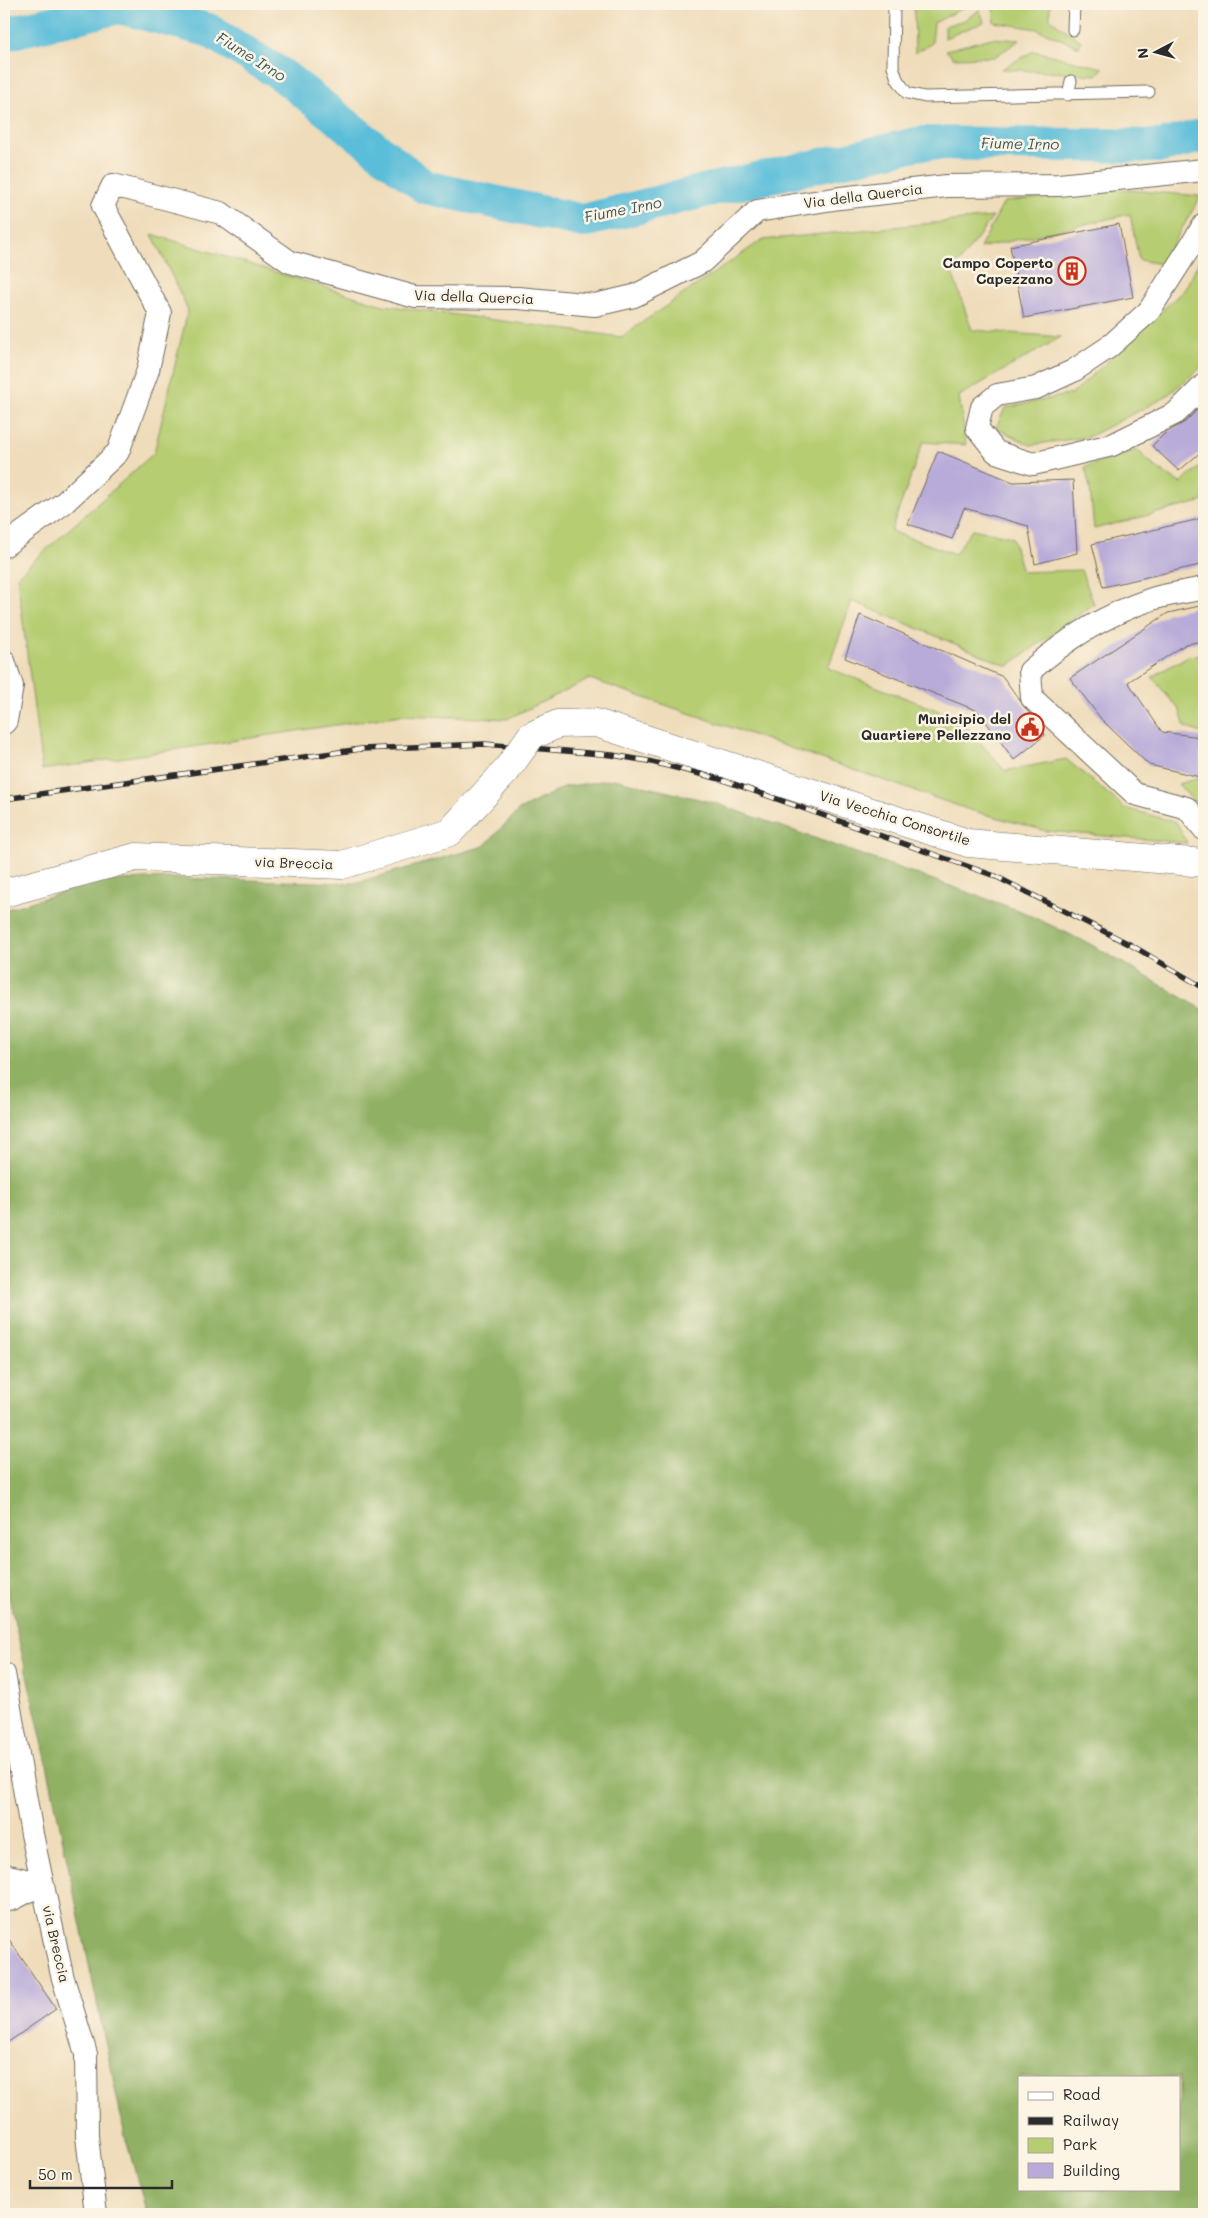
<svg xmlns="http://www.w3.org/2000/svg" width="1208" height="2218" font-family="Mali,sans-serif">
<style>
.green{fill:#b6cd72;stroke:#707c4e}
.forest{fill:#90b064;stroke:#5e6e48;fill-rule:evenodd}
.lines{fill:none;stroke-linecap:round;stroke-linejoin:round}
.river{stroke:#5abdd9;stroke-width:34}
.building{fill:#b8abd9}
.service-casing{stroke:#70695d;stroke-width:13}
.minor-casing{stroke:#70695d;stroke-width:24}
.tertiary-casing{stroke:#70695d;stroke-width:29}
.service{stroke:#fff;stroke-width:11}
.minor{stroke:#fff;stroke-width:22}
.tertiary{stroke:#fff;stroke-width:28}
.rail-casing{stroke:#2b2b2b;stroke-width:5.5}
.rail{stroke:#fcf5e5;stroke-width:4;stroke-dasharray:11;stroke-linecap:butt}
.tertiary-bridge-casing{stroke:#70695d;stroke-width:29;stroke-linecap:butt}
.tertiary-bridge{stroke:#fff;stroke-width:28}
.labels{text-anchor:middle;stroke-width:5;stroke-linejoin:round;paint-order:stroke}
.street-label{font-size:14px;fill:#2b2b2b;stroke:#fcf5e5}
.poi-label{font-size:14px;font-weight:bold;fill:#2b2b2b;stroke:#fcf5e5;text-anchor:end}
.water-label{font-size:15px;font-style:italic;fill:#39575f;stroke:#fcf5e5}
</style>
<rect width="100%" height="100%" fill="#fcf5e5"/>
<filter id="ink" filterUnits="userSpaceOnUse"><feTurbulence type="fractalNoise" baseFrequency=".02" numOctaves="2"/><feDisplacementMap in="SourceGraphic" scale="10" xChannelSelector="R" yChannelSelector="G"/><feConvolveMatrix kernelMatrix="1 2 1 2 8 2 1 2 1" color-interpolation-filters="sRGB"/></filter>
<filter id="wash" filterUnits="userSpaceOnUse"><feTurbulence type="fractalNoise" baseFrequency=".0096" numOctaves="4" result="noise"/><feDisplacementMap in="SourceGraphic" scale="20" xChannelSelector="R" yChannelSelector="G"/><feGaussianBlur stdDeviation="1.12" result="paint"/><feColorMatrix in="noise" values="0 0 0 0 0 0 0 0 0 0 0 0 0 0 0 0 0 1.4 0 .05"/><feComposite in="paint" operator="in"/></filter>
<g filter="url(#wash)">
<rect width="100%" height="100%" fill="#efdcba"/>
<!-- green -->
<path class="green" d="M914,4H971L934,23L932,43L915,53Z
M993,4H1050V19L1081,41L1079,47L1037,29L994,22Z
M980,10L984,22L945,38V26L964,20Z
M992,38L1020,40L994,57L953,58L946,50Z
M1034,51L1103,68L1097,75L1001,69Z
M1116,189L1201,196L1161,264L1139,260L1130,214L980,248L1004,202Z
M993,217L952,272L972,330L1061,337L959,396L966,445L923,442L891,531L955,554L972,529L1012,537L1022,572L1081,570L1094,604L1008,666L852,601L828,668L960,719L1005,771L1066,759L1125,808L1176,822L1187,843L1046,831L970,810L590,679L507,719L401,715L42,770L17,576L154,453L188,310L152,234L383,305L621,337L762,240Z
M1204,251V365L1164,398L1088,437L1030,445L996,428L1005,408L1072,394L1185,289Z
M1137,450L1155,467L1180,483L1204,464V501L1094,529L1090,488L1085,467Z
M1204,654V734L1185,727L1180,711L1152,677L1188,656Z
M1204,777V813L1178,784Z"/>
<!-- forest -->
<path class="forest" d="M614,779L715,803L1021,911L1090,944L1204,1010V2214H147L125,2136L42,1741L4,1576V910L100,881L170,878L355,883L484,846L519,810L564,787ZM1019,2077H1179V2189H1019Z"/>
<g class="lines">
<!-- river -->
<path class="river" d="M4,34L119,7L208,30L282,75L425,187L583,221L712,189L921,143L1162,146L1204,135"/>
</g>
<g id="blocks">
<!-- building -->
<path class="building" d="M1119,224L1133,297L1024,318L1010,246Z
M1204,403V449L1179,471L1152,446L1164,434L1185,422Z
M938,451L1013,482L1073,480L1077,553L1035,564L1028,526L964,508L952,539L908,524Z
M1204,518V564L1103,587L1092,544Z
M1204,605V641L1186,644L1128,682L1162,732L1201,737L1200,777L1149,765L1102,720L1070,678L1168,613Z
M860,615L1003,677L1045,735L1014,760L978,711L845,658Z
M4,1932L56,2009L4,2045Z"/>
</g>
</g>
<g filter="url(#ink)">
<use href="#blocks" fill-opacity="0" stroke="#70695d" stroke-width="1"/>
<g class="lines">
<!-- service casing -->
<g class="service-casing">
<path id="service" d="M894,4L893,66L897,79L907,93L925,97L1149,92
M1073,30L1074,4
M1068,95L1071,81"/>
</g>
<!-- minor casing -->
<g class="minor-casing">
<path id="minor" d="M1204,225L1149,311L1109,347L1073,371L1036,388L997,395L982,407L977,428L996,452L1033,464L1112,445L1176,413L1204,385
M4,546L65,502L118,452L148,370L160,313L103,206L113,185L221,213L290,262L415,297L518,298L595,305L634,296L702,262L757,211L840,198L947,186L1059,185L1204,170
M1204,588C1187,592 1168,594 1152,599C1107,614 1065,640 1030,671L1032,698L1135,794L1187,808L1204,829
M4,661L12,686L6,721L4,723
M4,1674L32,1834L62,1975L86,2054L87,2136L96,2214
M4,1875L42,1884
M4,1901L13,1899L42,1884"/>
</g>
<!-- tertiary casing -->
<g class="tertiary-casing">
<path id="tertiary" d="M531,736L558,724L596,723L968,843L1204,863
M4,893L136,857L342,865L450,832L506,771"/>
</g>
<!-- service -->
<use href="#service" class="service"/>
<!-- minor -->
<use href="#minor" class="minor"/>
<!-- tertiary -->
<use href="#tertiary" class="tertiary"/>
<!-- rail casing -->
<g class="rail-casing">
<path id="rail" d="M4,799L361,749L485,744L612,755L648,761L720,779L995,876L1131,945L1204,988"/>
</g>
<!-- rail -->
<use href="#rail" class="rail"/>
<!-- tertiary-bridge casing -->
<g class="tertiary-bridge-casing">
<path id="tertiary-bridge" d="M506,771L531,736"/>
</g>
<!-- tertiary-bridge -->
<use href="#tertiary-bridge" class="tertiary-bridge"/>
</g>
</g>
<!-- icons -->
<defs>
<g id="building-ring" transform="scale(1.4375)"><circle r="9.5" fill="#fcf5e5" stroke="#c8321e" stroke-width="1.5"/><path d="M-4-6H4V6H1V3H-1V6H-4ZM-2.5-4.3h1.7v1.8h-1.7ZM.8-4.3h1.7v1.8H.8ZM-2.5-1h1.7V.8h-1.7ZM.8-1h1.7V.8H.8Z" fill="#c8321e"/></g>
<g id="civic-ring" transform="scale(1.4375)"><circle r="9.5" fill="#fcf5e5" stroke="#c8321e" stroke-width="1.5"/><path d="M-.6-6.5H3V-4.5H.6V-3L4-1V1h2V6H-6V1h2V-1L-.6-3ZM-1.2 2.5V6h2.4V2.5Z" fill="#c8321e"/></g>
</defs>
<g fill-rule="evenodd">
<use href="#building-ring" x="1072" y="271"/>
<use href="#civic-ring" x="1030" y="727"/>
</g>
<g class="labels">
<!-- street labels -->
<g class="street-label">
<text transform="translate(863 196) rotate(-7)" y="5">Via della Quercia</text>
<text transform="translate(474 297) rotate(2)" y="5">Via della Quercia</text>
<text transform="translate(895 818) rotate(17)" y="5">Via Vecchia Consortile</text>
<text transform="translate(294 863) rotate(2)" y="5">via Breccia</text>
<text transform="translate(56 1944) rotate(77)" y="5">via Breccia</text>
</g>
<!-- poi labels -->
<g class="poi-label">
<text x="1053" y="268">Campo Coperto<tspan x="1053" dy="16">Capezzano</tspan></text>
<text x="1011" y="724">Municipio del<tspan x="1011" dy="16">Quartiere Pellezzano</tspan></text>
</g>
<!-- water labels -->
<g class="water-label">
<text transform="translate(251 57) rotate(32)" y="5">Fiume Irno</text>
<text transform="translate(1020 144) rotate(1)" y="5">Fiume Irno</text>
<text transform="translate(623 210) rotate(-11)" y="5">Fiume Irno</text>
</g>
</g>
<!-- margin -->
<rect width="1208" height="2218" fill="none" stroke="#fcf5e5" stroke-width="20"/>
<!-- legend -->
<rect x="1018" y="2076" width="162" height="115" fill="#fcf5e5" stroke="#a8a49b"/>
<rect x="1028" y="2092" width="25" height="8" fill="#ffffff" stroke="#a8a49b"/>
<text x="1063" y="2100" font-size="15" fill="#2b2b2b">Road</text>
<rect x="1028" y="2117" width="25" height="8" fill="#2b2b2b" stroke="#a8a49b"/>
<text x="1063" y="2126" font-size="15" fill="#2b2b2b">Railway</text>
<rect x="1028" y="2138" width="25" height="15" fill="#b6cd72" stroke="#a8a49b"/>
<text x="1063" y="2150" font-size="15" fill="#2b2b2b">Park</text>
<rect x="1028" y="2163" width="25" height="15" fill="#b8abd9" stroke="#a8a49b"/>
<text x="1063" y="2176" font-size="15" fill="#2b2b2b">Building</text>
<!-- north arrow -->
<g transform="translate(1156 52) rotate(264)" stroke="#fcf5e5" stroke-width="4" paint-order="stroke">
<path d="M0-4L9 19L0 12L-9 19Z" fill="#2b2b2b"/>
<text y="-8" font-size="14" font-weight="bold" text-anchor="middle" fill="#2b2b2b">N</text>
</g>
<!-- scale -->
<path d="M30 2180v8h142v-8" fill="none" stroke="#2b2b2b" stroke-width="2.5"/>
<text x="38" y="2180" font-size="15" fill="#2b2b2b" stroke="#fcf5e5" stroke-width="4" paint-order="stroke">50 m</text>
</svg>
